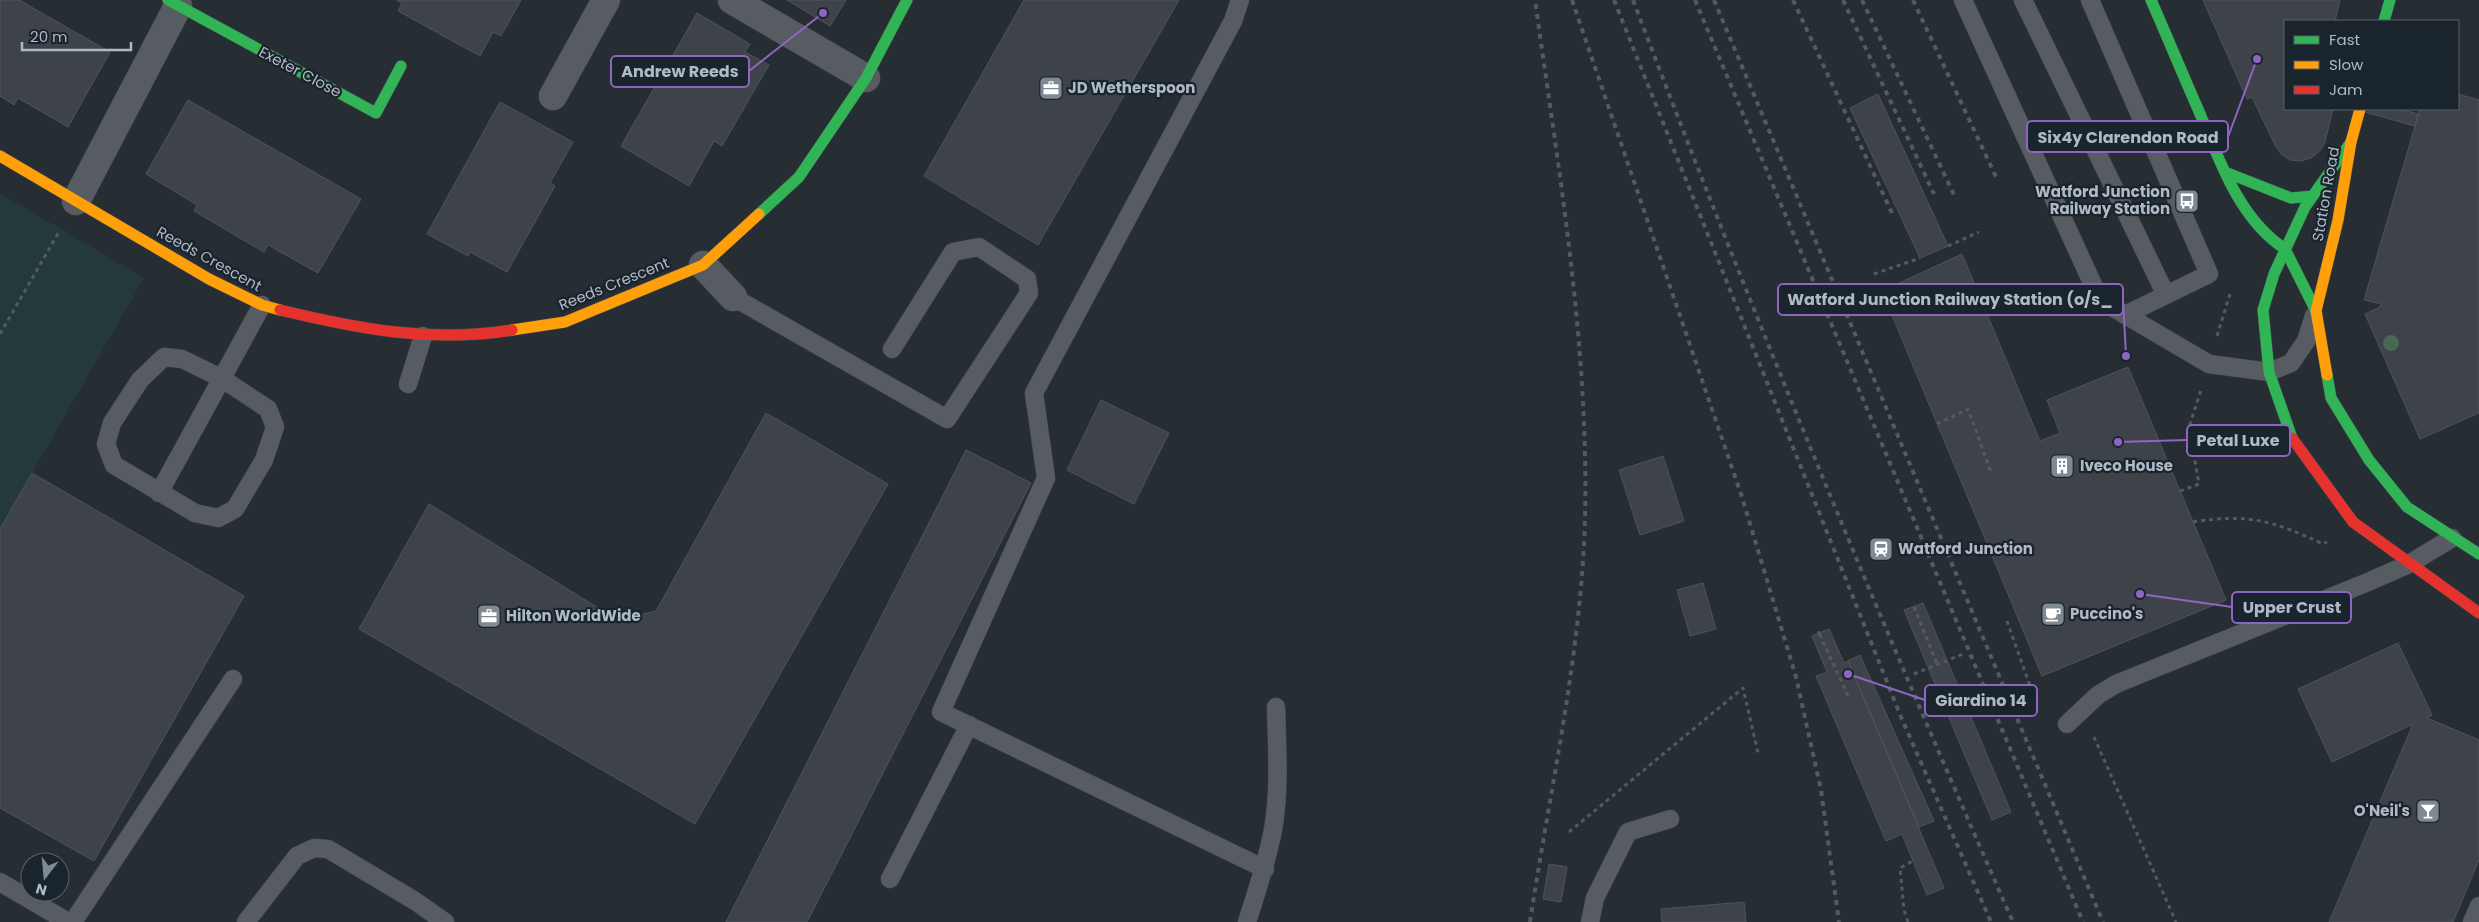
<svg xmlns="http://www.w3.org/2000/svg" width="2479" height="922" font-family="Poppins,sans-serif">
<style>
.green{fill:#243939}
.building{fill:#3d4348;stroke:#4e545b}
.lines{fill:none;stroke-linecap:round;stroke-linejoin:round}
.lane-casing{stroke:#44494e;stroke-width:19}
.street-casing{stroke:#44494e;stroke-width:29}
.fast-casing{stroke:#44494e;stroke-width:12}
.slow-casing{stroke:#44494e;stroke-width:12}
.jam-casing{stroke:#44494e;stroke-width:12}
.path{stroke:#555a5f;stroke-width:3;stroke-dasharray:4 4;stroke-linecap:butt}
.lane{stroke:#565c61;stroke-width:18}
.street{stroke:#565c61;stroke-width:28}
.fast{stroke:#30b455;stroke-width:11}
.slow{stroke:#ff9f0a;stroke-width:11}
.jam{stroke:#e5322d;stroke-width:11}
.rail{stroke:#555a5f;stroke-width:4;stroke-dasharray:5 5;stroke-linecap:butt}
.tree{fill:#4a6753}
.labels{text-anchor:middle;stroke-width:4.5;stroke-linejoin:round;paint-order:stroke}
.street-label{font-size:15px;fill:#afbac5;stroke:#1a242d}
.poi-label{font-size:15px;font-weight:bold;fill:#afbac5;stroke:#1a242d;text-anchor:start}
.leader{fill:none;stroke:#9065c1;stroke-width:2}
.callout-dot{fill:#9065c1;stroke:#1a242d;stroke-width:2}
.callout{fill:#1a242d;stroke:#9065c1;stroke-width:2}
.callout-label{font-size:16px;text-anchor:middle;font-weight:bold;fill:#afbac5}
</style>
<rect width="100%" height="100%" fill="#262d33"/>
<!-- green -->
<path class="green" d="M0,193L144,278L0,529Z"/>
<!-- building -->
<path class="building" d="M0,0H19L110,52L68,127L18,98L14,105L0,96Z
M397,0H521L501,36L493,32L480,56L398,11L402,3Z
M787,0H846L830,26Z
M1024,0H1179L1038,245L924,176Z
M2203,0H2340L2335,21H2285V109H2333L2325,142L2320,151L2311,158L2301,161L2290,160L2281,154L2275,145L2252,97L2247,99Z
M697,13L750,44L745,52L769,65L722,146L714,141L689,186L621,146Z
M1878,94L1948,246L1920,258L1850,108Z
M2458,94L2479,100V413L2420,439L2365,314L2380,307L2381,304L2364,300L2420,109H2458Z
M188,100L361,199L318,273L268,245L264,252L194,211L197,205L146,174Z
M500,102L573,142L550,183L555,186L507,272L470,252L468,256L427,234Z
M2354,109H2400L2418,114L2415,126Z
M1962,254L2040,441L2060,433L2047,400L2128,367L2226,600L2042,676L1882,291Z
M1101,400L1169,433L1134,504L1067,470Z
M766,413L888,484L695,824L359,629L429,504L618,620L656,611Z
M966,450L1031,483L807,922H726Z
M1663,456L1684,521L1640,535L1619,470Z
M32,473L244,596L94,861L0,808V529Z
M1703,583L1716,629L1690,636L1677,590Z
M1923,603L2011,812L1992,820L1904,610Z
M1829,629L1844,663L1848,661L1944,888L1927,895L1902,834L1886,841L1816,676L1827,672L1812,636Z
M2398,643L2432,715L2427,718L2479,740V860L2453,922H2329L2413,724L2332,762L2298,689Z
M1860,655L1934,821L1919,827L1848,661Z
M1549,864L1567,867L1561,902L1543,899Z
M1744,902L1746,922H1662L1661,909Z"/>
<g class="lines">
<!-- lane casing -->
<g class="lane-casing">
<path id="lane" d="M1240,0L1233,21L1034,393L1046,478L941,712L1265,869
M1963,0L2100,300L2209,364L2269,372L2291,363L2306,341L2314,316
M2023,0L2166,295
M2090,0L2209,274L2125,315
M733,297L947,419L1029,293L1027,279L979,247L953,252L892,349
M164,357L182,359L221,378L268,409L275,427L264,460L235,509L218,518L195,513L114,465L106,444L112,423L140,380Z
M408,384L423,336
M159,493L262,305
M2067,724L2098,695L2116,684L2368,582L2409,564L2452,538
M890,879L969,725
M0,882L68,922
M73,922L233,679
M246,922L297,856L314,848L328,849L415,901L445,922
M1247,922C1257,891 1267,861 1273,830C1280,790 1277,747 1276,707
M1590,922L1595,898L1628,832L1670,819
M2472,922L2479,906"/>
</g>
<!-- street casing -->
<g class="street-casing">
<path id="street" d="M732,0L866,78
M553,96L606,0
M76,201L178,6
M703,265L733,297"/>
</g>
<!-- fast casing -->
<g class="fast-casing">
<path id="fast" d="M168,0L376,113L401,66
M2151,0C2167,36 2182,73 2198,109C2219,159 2238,218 2285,249
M2384,21L2390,0
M2225,172L2291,198L2313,196
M759,214L799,177L866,78L907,0
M2285,249L2316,311
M2327,375L2331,398L2369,460L2407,507L2479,554
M2292,438L2269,372L2263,310L2274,274L2305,207L2351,142"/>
</g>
<!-- slow casing -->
<g class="slow-casing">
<path id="slow" d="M0,156L209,279L262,305L280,310
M512,330L565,322L703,265L759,214
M2327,375L2316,311L2338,220L2351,142L2360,109"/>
</g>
<!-- jam casing -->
<g class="jam-casing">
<path id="jam" d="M280,310C359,329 431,343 512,330
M2292,438L2353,522L2479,613"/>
</g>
<!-- path -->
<path class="path" d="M1948,246L1979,232
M1874,274L1920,258
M0,334L60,230
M2217,336L2230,294
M1937,424L1968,409L1992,475
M2180,491L2199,484L2189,427L2201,390
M2193,522C2249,513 2273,521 2323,544L2327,542
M1914,607L1937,664
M2007,621L2030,686L2015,690
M1820,635L1818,631L1849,698
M1914,674L1963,654
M2094,737L2176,922
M1569,832L1743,688L1758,753
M1908,922L1904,910L1900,868L1913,861"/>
<!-- lane -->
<use href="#lane" class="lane"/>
<!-- street -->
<use href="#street" class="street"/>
<!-- fast -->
<use href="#fast" class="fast"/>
<!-- slow -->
<use href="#slow" class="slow"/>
<!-- jam -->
<use href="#jam" class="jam"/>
<!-- rail -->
<path class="rail" d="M1572,0L1742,497L1796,677L1821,790L1839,922
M1614,0L1901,717L1991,922
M1633,0C1751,311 1879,618 2013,922
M1695,0L2083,922
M1714,0L2103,922
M1793,0L1892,213
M1843,0L1934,194
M1862,0L1956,199
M1913,0L1997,179
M1530,922C1550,789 1581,655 1585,520C1589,345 1559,173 1535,0"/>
</g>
<!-- trees -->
<circle class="tree" cx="2391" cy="343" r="8"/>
<!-- icons -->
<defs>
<g id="office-square" transform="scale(1.25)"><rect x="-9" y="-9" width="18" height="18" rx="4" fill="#7f8992" stroke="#1a242d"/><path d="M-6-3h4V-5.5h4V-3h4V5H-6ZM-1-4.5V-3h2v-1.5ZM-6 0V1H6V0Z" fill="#fff"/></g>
<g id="bus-square" transform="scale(1.25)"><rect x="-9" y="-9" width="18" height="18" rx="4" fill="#7f8992" stroke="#1a242d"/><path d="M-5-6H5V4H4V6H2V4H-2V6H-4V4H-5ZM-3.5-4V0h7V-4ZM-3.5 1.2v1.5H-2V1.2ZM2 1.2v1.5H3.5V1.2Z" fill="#fff"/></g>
<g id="building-square" transform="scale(1.25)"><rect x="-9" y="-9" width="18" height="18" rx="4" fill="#7f8992" stroke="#1a242d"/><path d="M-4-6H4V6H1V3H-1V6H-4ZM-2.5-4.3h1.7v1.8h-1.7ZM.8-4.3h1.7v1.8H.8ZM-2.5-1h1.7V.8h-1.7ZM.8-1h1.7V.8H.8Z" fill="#fff"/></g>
<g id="station-square" transform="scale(1.25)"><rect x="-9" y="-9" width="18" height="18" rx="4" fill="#7f8992" stroke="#1a242d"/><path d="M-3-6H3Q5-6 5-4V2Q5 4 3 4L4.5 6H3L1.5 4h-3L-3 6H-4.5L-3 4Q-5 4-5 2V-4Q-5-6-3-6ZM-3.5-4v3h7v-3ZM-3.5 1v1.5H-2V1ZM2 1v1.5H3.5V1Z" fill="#fff"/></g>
<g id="cafe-square" transform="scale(1.25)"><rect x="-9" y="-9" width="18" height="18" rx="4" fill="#7f8992" stroke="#1a242d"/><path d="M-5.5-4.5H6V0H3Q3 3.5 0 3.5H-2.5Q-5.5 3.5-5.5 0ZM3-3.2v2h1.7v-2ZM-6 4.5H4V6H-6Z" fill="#fff"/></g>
<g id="bar-square" transform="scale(1.25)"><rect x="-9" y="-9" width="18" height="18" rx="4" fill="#7f8992" stroke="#1a242d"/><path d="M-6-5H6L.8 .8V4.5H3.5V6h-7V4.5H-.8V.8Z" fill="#fff"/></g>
</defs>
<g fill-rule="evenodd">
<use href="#office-square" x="1051" y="88"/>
<use href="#bus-square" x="2187" y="201"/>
<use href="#building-square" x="2062" y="466"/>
<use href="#station-square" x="1881" y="549"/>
<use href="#cafe-square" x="2053" y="614"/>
<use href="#office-square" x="489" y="616"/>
<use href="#bar-square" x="2428" y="811"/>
</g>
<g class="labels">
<!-- street labels -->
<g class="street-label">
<text transform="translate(300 72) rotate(28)" y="5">Exeter Close</text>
<text transform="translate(2326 194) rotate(-80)" y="5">Station Road</text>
<text transform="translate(209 259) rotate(29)" y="5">Reeds Crescent</text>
<text transform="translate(614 284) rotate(-22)" y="5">Reeds Crescent</text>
</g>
<!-- poi labels -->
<g class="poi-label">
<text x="1068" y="93">JD Wetherspoon</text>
<text x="2170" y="197" text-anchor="end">Watford Junction<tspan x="2170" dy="17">Railway Station</tspan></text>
<text x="2080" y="471">Iveco House</text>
<text x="1898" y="554">Watford Junction</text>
<text x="2070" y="619">Puccino's</text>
<text x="506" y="621">Hilton WorldWide</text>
<text x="2410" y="816" text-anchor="end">O'Neil's</text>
</g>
</g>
<!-- callouts -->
<path class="leader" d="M823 13L749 71M2257 59L2228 137M2126 356L2123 299M2118 442L2187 440M2140 594L2232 607M1848 674L1925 700"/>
<g class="callout-dot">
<circle cx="823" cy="13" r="5"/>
<circle cx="2257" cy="59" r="5"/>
<circle cx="2126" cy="356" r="5"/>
<circle cx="2118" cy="442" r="5"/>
<circle cx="2140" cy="594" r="5"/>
<circle cx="1848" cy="674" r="5"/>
</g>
<g class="callout">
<rect x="611" y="56" width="138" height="31" rx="5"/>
<rect x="2027" y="121" width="201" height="31" rx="5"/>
<rect x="1778" y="284" width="345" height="31" rx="5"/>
<rect x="2187" y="425" width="103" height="31" rx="5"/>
<rect x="2232" y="592" width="119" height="31" rx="5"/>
<rect x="1925" y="685" width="112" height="31" rx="5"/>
</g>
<g class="callout-label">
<text x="680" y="77">Andrew Reeds</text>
<text x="2128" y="143">Six4y Clarendon Road</text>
<text x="1950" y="305">Watford Junction Railway Station (o/s_</text>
<text x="2238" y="446">Petal Luxe</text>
<text x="2292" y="613">Upper Crust</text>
<text x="1981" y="706">Giardino 14</text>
</g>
<!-- legend -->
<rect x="2284" y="20" width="175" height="90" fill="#1a242d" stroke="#56606a"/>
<rect x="2294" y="36" width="25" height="8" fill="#30b455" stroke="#56606a"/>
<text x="2329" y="45" font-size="15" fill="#afbac5">Fast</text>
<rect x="2294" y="61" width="25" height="8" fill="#ff9f0a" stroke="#56606a"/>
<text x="2329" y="70" font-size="15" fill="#afbac5">Slow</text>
<rect x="2294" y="86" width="25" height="8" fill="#e5322d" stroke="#56606a"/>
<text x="2329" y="95" font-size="15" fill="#afbac5">Jam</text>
<!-- north arrow -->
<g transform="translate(45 877) rotate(196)"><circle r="24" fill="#1a242d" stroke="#56606a"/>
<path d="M0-4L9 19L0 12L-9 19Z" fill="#7f8992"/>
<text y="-8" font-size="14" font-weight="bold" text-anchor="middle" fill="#afbac5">N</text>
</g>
<!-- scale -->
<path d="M22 42v8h109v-8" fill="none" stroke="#afbac5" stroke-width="2.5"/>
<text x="30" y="42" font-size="15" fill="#afbac5" stroke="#1a242d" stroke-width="4" paint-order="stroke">20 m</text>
</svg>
